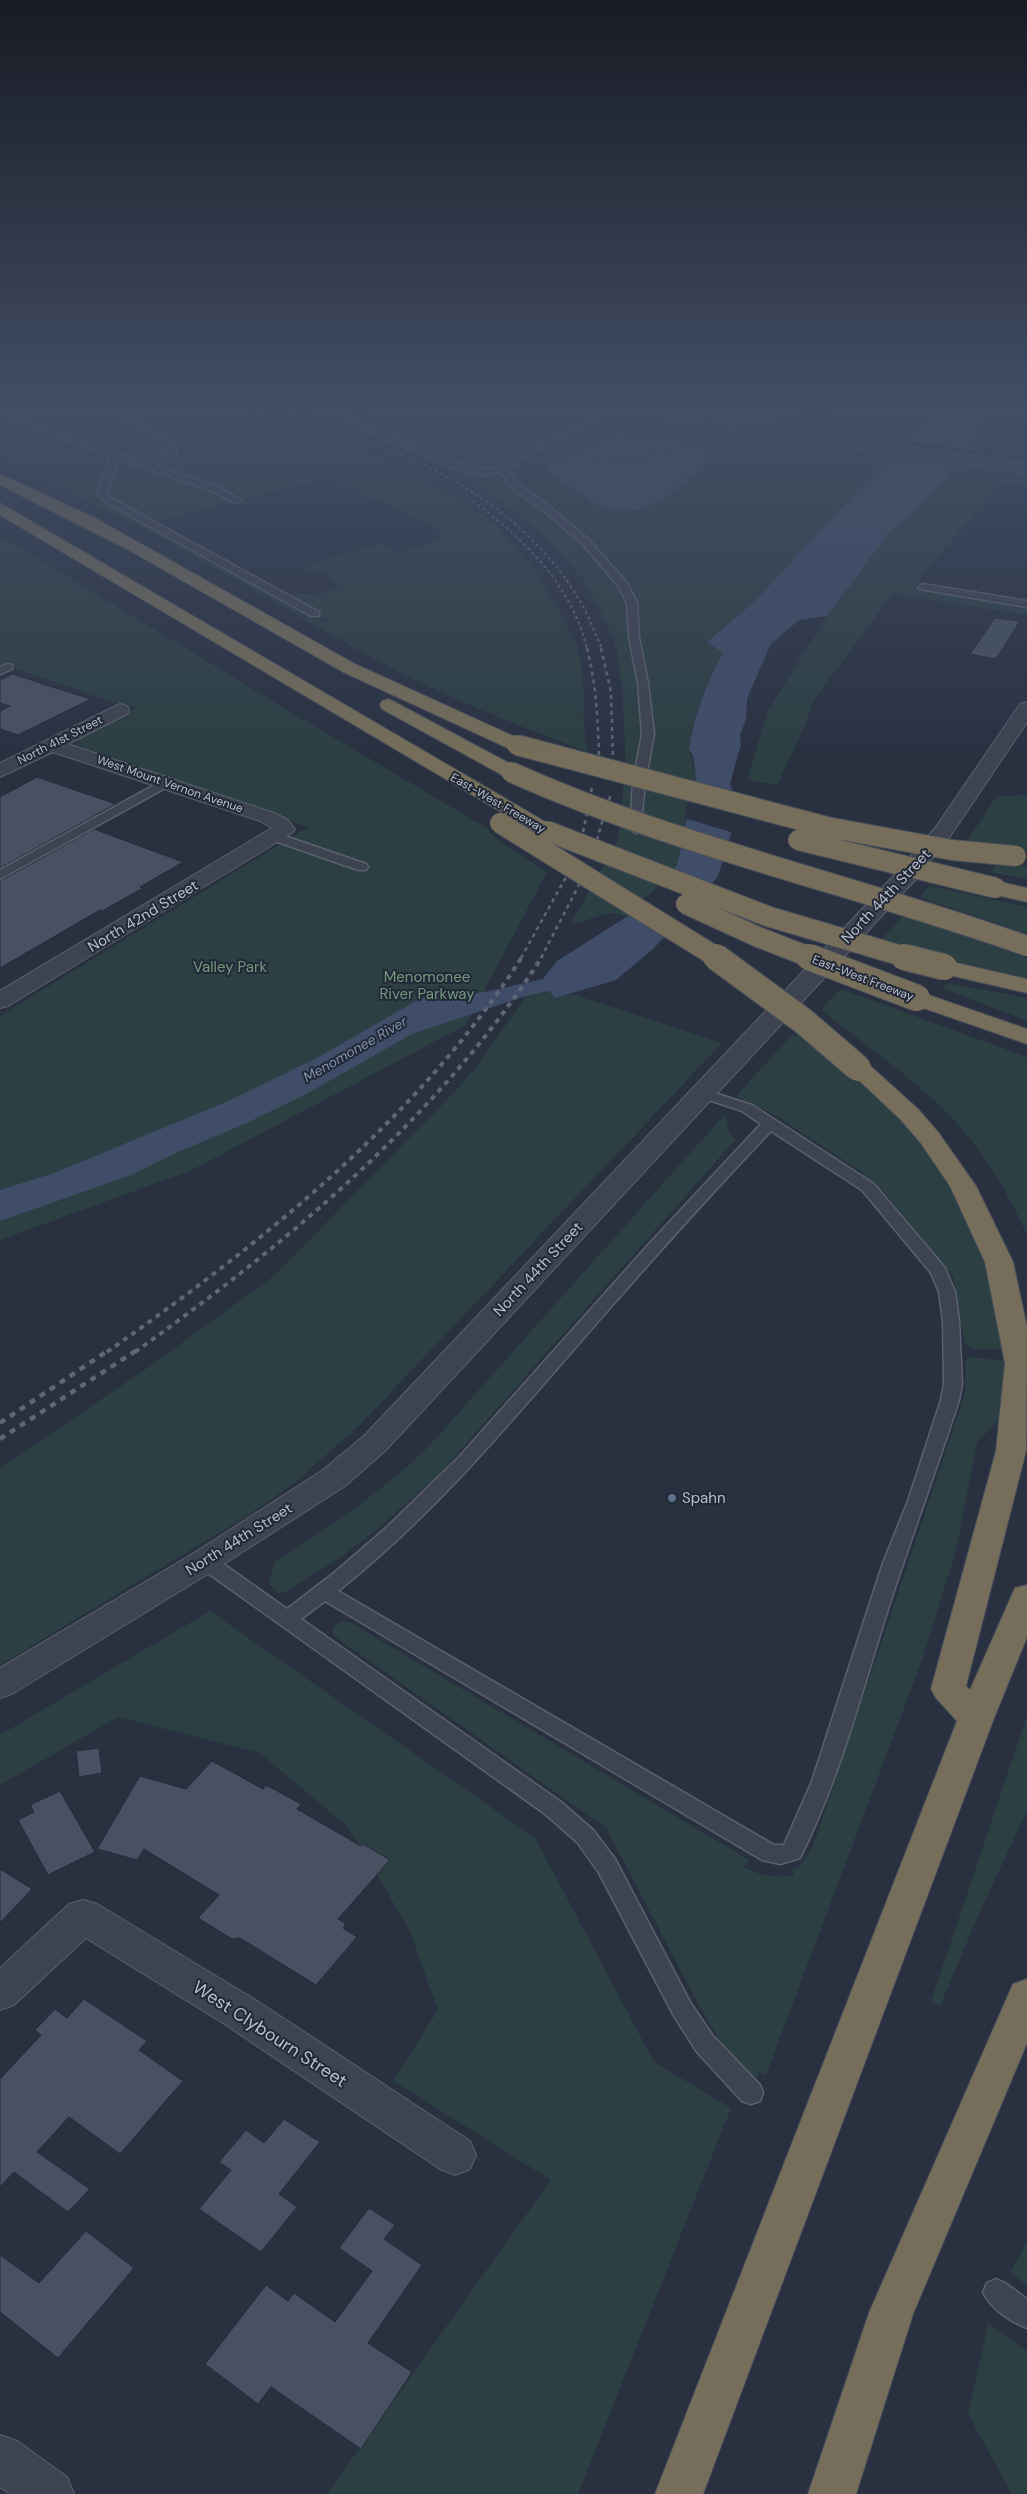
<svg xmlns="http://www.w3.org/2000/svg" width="1027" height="2494" font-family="'DM Sans',sans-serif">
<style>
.green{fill:#2c3f43}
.water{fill:#404d69;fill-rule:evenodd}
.pier{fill:#293141}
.building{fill:#485162;stroke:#232a38}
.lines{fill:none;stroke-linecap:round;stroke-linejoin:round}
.service-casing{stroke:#5b616e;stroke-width:3}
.minor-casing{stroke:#5b616e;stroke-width:2}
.motorway-casing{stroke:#474e5b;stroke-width:2}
.service{fill:#3d4351;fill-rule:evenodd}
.minor{fill:#3d4351;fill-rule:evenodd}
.motorway{fill:#766e5a;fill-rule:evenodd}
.rail-far3{stroke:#5f6777;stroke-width:2;stroke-dasharray:3 3;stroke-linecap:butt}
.rail-far2{stroke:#5f6777;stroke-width:2.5;stroke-dasharray:4 4;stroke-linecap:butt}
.rail-far1{stroke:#5f6777;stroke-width:4;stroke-dasharray:5 5;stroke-linecap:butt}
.rail{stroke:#5f6777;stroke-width:4.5;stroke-dasharray:6 6;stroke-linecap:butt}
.motorway-bridge-far1-casing{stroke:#474e5b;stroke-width:22;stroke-linecap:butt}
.motorway-bridge-casing{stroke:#474e5b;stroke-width:28;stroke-linecap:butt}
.motorway-bridge-far1{stroke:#766e5a;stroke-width:20}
.motorway-bridge{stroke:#766e5a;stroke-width:26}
.service-dot{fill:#5c6f8a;stroke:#212836;stroke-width:2}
.labels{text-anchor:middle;stroke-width:4;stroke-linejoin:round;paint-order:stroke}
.far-street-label{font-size:12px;fill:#babfcb;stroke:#212836}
.far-water-label{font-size:14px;font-style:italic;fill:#8492b0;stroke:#212836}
.street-label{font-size:15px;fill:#babfcb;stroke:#212836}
.park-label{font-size:15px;fill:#739a7f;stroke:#212836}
.poi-label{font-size:15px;fill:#babfcb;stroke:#212836;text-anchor:start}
.near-street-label{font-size:18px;fill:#babfcb;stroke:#212836}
</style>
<rect width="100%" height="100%" fill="#293141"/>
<!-- green -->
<path class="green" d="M0,407H103L157,438L170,450L168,454L142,461L0,412Z
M112,407H233L313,430L370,452L421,477L473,508L497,526L540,576L578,646L585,700L583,710L587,752C519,725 450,700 386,665C260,596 139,518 6,463L10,461L0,457V416L218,494L229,503L157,521L168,527L163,528L101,496V499L114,506L324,622L329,620L284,594C302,591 330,600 341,582L335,583C329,570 309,570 296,571L313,566L311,564L381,544L398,553L443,540L439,529L329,478L241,500L220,488L163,469L154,465L177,454V450L161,435Z
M333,407H547L834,447L847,433L822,411L830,407H938V412L918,424L903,438L884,462L755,601L707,642L723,653L710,678L695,719L689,749L696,777L677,865L655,893L628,916L609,913L570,925L618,840L626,766L622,686L616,647L600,610L581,577L552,543L523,518L478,486L398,445L341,424L345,423L421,455L425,452L375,431L386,426L362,414Z
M993,407H1027V457L968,449Z
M704,414L816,429L824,434L706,417L703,416Z
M959,465L1027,474V486L1008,484L994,488L913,588L1027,608V615L892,594L813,702L805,726L777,785L747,780L768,710L835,604L888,534L915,511Z
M0,536L299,717L485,827L502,843L547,872L466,1025L192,1170L0,1240V1016L308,827L77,745L78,739L138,707L113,702L13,668L0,675Z
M1019,795L1027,796V851L968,840L996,797Z
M997,863L1027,866V879L991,872Z
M930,886L1027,907V934L920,897Z
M904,915L1027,958V978L878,943Z
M947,983L1027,998V1021L942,988Z
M841,989L1027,1057V1235C1012,1202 994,1168 971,1140C930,1089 872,1050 821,1010Z
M549,991L555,998L572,994L722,1043L357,1428L293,1484L247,1516L0,1665V1468L149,1367L274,1276L442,1105L478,1065L526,996Z
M800,1032C873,1091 923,1131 966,1218C976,1240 986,1261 992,1285C998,1306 999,1328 1002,1349H974L965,1344L953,1277L883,1190L860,1171L780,1118L736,1096L792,1035L796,1036Z
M725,1114L730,1134L736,1139L440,1473L381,1526L341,1557L287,1591L279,1593L269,1584L274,1563C329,1527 382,1492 428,1447Z
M970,1357L1003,1361L1005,1386L1003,1416L977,1442L957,1547L923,1657L766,2075L759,2072L751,2093L701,2009L606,1828L334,1636L332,1632C335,1621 344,1619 353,1624L749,1860L744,1867C761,1877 775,1877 794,1876L792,1868L799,1867L812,1849L965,1394L966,1360Z
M210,1611L535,1838L654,2062L731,2108L578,2494H327L551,2180L393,2081L438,2010L409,1929L349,1828L260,1753L118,1717L0,1785V1735Z
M1027,1716V1811L981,1909L940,2006L931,2001Z
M1027,2242V2285L1010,2273Z
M988,2324L1027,2351V2494H1012L968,2414Z"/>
<!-- water -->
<path class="water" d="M938,407H993L959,465L915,511L888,534L827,616L799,620L771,644L768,650L747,699L746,720L740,735L741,744L730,784L733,792L742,798L718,876L699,900L653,949L616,980L555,998L549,991L526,996L412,1034L308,1093L247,1123L178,1152L131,1175L0,1221V1190L54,1173L226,1102L317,1058L419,999L445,991L467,995L485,992L543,979L557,961L628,916L655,893L677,865L696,777L693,756L689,749L695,719L710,678L723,653L707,642L755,601L884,462L903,438L918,424L938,412Z
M617,432C636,435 705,440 714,455C684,483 647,524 603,507C587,501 566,484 551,474L548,469L549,465L557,459ZM675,453H678L578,464Z"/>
<!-- pier -->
<path class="pier" d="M898,440L971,450L962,466L886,455Z
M691,786L744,801L734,833L684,818Z
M668,873L701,902L668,937L628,912L653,891Z"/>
<!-- building -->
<path class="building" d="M995,618L1020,621L996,659L970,654Z
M13,674L49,686L91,699L18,735L0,729V711L10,706L0,703V680Z
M37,777L116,804L0,868V797Z
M94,829L183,862L140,887L143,888L102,911L100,910L0,968V881Z
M99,1748L102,1773L79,1777L76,1751Z
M212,1761L263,1789L266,1785L301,1804L297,1809L361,1846L363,1844L390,1860L338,1919L346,1924L343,1928L357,1937L316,1985L240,1938L232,1939L198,1918L219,1895L144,1849L137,1860L97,1849L140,1776L186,1789Z
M60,1791L95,1852L48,1875L18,1820L34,1812L30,1805Z
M0,1869L32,1889L0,1923Z
M84,1999L147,2041L139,2050L183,2081L120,2154L69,2117L37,2152L90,2189L68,2212L14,2172L0,2187V2079L41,2035L35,2030L55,2009L67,2018Z
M284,2119L320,2142L279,2194L297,2207L261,2252L199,2209L231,2170L219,2162L246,2130L264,2143Z
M369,2208L395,2225L384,2239L422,2265L368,2343L412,2372L361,2449L271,2387L258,2404L205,2364L266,2285L288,2301L294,2293L335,2322L372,2271L339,2248Z
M86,2231L134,2268L58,2358L0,2312V2255L39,2283Z"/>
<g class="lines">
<!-- service casing -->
<g class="service-casing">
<path id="service" d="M105,407C118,405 177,439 177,454L171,460L155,465L218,487L242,501L234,503L212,491L117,458V464L107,493L113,499L319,612V616H311L107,503L97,493L110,460L103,453L0,417V411L146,462L169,453L156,438Z
M301,407C332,403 429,451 463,465L484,469L499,467L524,449L602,413H608V417L530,453L507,470L519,485L549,506L589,540L627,583L637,603L639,637L648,683L654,734L645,783L640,832L636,833L630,829L633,783L642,734L638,683L629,637L627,603L618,586L583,544L543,510L513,489L500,472L484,475L457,469L335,418Z
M669,407C702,403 736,418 770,417C782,417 789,405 802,407L773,423L673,409Z
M923,584L1027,601V607L919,589L918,587Z
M8,664L12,665V669L0,674V667Z
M167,778L171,779V785L0,879V870Z
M276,833L366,864L368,867L366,870H358L272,840L270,837L272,834Z
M702,1089L752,1105L874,1184L945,1268L955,1292L959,1321L962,1384L959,1400C936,1471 910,1541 887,1612C861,1695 839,1780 800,1858L780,1864L762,1860L325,1601L301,1619L561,1802L593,1830L615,1859L690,2002L713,2036L760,2085L763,2093L760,2101L751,2104L742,2101L697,2052L674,2016L599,1873L577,1842L545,1814L198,1566L195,1561L198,1556L205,1554L212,1556L287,1609L334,1573L386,1528L459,1457L648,1245L761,1124L742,1111L697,1096L695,1093ZM771,1131L862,1190L931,1273L939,1292L943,1321L944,1384L941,1400L908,1501L883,1563L812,1781L784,1845H774L338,1591C430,1518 504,1430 581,1341C643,1270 706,1199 771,1131Z
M996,2279L1005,2283L1027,2299V2328C1011,2322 990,2308 983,2292L987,2283Z"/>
</g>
<!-- minor casing -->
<g class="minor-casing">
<path id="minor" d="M582,407H616L1027,463V473L589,411Z
M1027,702V722L951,835L916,879L386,1450L345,1486L216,1569L12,1694L0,1698V1668L194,1553L323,1470L364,1436L900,869L936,827L1020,704Z
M120,704L127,706L129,710L127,714L68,744L274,813L288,820L295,829L292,833L8,1006L0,1008V991L272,828L260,821L53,752L0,777V763Z
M83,1900L97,1904L254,1999L470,2141L476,2155L470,2169L455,2175L440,2169L226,2025L86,1938L14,2005L0,2010V1968L69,1904Z
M0,2435L17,2441L67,2477L74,2494H10L0,2487Z"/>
</g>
<!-- motorway casing -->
<g class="motorway-casing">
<path id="motorway" d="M0,474L95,518L355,664L524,741L527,745L524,749H510L343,672L127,549L0,485Z
M0,503L554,827L557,831L554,835L547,837L540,835L0,515Z
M389,699L518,768L521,772L518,776H504L382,709L380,705L382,701Z
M996,881L1027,888V902L988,893L985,888L988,883Z
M944,960L1027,979V993L936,972L932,967L936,962Z
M917,991L1027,1029V1044L909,1003L905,998L909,993Z
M858,1061L867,1063L918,1109L938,1132L976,1186L1013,1262L1027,1327L1026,1451L966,1686L970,1690L1015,1588L1027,1585V1637L994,1718L703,2494H655L957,1721L936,1698L931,1689L996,1451L1005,1363L985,1262L950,1186L920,1142L900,1119L846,1068L849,1063Z
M1027,1979V2043L913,2314L856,2494H808L869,2313L1013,1984Z"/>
</g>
<!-- service -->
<use href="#service" class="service"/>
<!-- minor -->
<use href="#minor" class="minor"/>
<!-- motorway -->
<use href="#motorway" class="motorway"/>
<!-- rail-far3 -->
<path class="rail-far3" d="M249,407L273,413
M266,407C384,442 514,488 580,601C589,616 595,633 602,649
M473,501C524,539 572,585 587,649"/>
<!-- rail-far2 -->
<path class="rail-far2" d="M587,648C596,684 598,719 599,756
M601,648L611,692L613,761
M591,792L592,787
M609,800L611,794
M583,832L587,813
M597,840L603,819
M521,958L567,875
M541,958L580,883"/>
<!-- rail-far1 -->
<path class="rail-far1" d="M107,1352C263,1242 418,1119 522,957
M135,1352C289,1242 439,1117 542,957"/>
<!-- rail -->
<path class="rail" d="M0,1423L109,1350
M0,1439L137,1350"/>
<!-- motorway-bridge-far1 casing -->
<g class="motorway-bridge-far1-casing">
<path id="motorway-bridge-far1" d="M517,745L827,827L952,850L1016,856
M511,772C678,847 856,885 1027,946
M500,823L718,958
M547,831L770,917L909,958
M798,840L996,888
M686,904L758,937L812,958"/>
</g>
<!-- motorway-bridge casing -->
<g class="motorway-bridge-casing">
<path id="motorway-bridge" d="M716,957L802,1020L858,1068
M809,957L917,998
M904,957L944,967"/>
</g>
<!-- motorway-bridge-far1 -->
<use href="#motorway-bridge-far1" class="motorway-bridge-far1"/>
<!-- motorway-bridge -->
<use href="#motorway-bridge" class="motorway-bridge"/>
</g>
<!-- sky -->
<linearGradient id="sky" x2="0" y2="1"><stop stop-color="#171b24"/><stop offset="0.54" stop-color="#434e65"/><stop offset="1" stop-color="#434e65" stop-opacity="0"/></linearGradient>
<rect width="1027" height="756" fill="url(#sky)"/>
<!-- markers -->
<circle class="service-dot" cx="672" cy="1498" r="5"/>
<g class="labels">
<!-- far-street labels -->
<g class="far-street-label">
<text transform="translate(60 740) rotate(-27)" y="4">North 41st Street</text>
<text transform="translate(170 784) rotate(19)" y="4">West Mount Vernon Avenue</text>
<text transform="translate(498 803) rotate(30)" y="4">East-West Freeway</text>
<text transform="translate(863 978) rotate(21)" y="4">East-West Freeway</text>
</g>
<!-- far-water labels -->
<g class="far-water-label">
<text transform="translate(355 1049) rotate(-30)" y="5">Menomonee River</text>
</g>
<!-- street labels -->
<g class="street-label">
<text transform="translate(886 896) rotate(-47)" y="5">North 44th Street</text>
<text transform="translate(143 916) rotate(-31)" y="5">North 42nd Street</text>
<text transform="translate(538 1269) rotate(-47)" y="5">North 44th Street</text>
<text transform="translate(239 1539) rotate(-32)" y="5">North 44th Street</text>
</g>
<!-- park labels -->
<g class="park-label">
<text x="230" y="972">Valley Park</text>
<text x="427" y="982">Menomonee<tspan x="427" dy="17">River Parkway</tspan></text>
</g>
<!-- poi labels -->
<g class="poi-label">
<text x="682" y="1503">Spahn</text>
</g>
<!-- near-street labels -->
<g class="near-street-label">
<text transform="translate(270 2034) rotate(33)" y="6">West Clybourn Street</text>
</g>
</g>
</svg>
